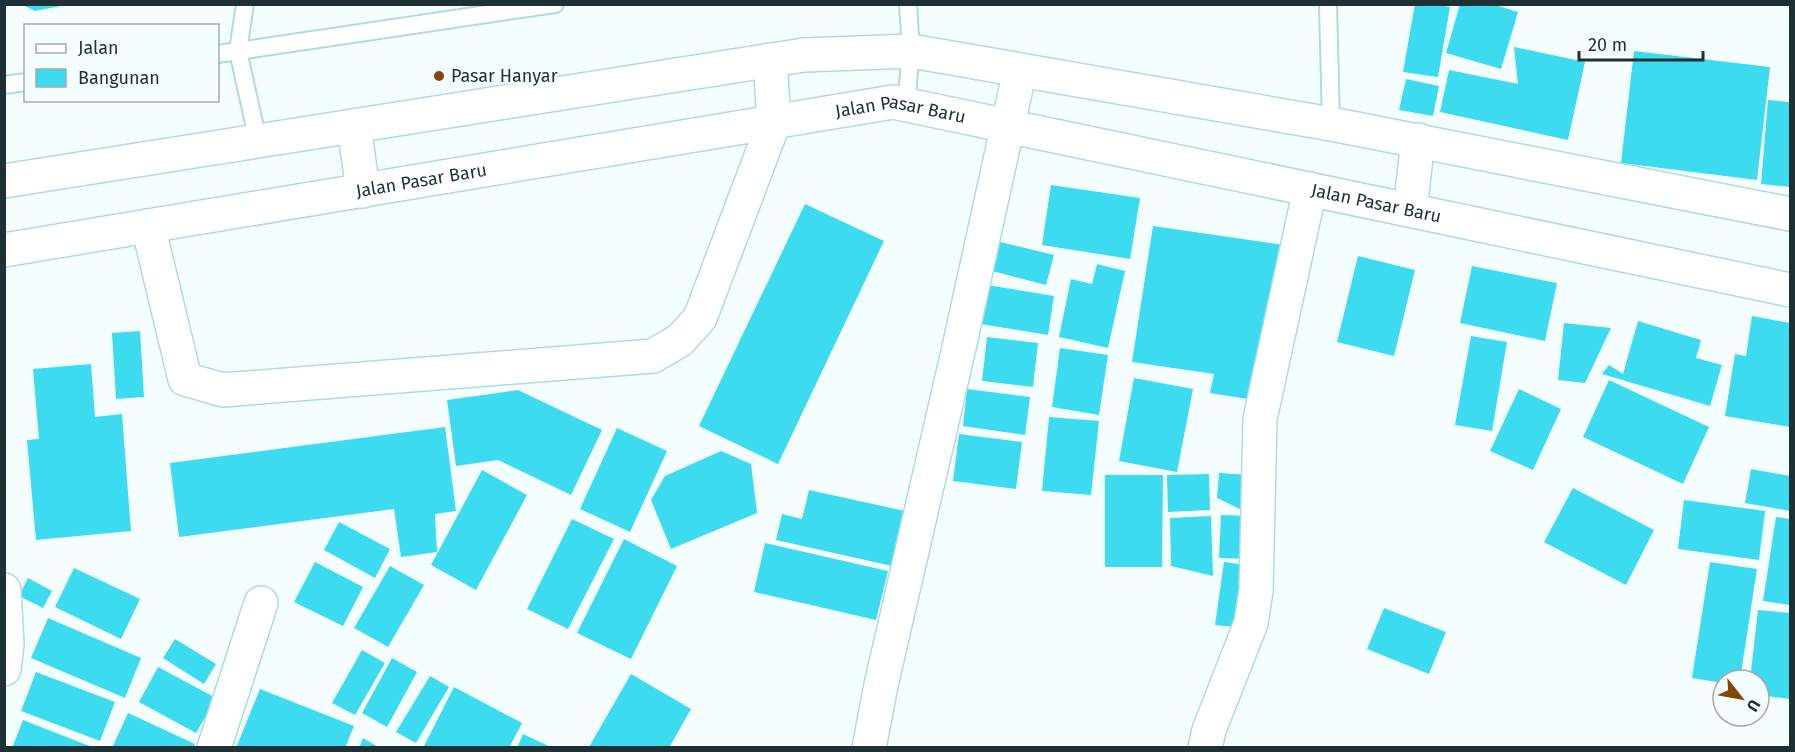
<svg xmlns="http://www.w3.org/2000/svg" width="1795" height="752" font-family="'Fira Sans',sans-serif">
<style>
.building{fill:#3ddbef}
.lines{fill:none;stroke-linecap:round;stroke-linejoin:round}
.lane-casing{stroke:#aedbe2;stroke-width:20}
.street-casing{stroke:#aedbe2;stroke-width:36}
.secondary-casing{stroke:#aedbe2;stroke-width:36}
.lane{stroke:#fff;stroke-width:16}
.street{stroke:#fff;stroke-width:33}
.secondary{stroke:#fff;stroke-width:33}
.poi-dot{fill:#844607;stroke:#f5feff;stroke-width:2}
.labels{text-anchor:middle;stroke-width:4.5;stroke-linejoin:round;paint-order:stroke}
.poi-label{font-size:18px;fill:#1e3033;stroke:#f5feff;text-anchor:start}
.street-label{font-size:18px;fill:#1e3033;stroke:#f5feff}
</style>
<rect width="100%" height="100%" fill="#f5feff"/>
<!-- building -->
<path class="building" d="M21,4H61V6L35,11Z
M1415,4H1435L1450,7L1438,77L1403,72Z
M1460,4H1492L1518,12L1501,69L1446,53Z
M1514,47L1585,62L1568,140L1440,112L1449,70L1518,84Z
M1634,51L1770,67L1757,180L1621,163Z
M1406,79L1439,86L1433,116L1399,110Z
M1768,100L1790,102V187L1761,184Z
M1051,185L1140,198L1130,259L1042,245Z
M805,204L884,241L778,464L699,426Z
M1153,226L1284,245L1260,401L1210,393L1214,374L1132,362Z
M1000,242L1054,255L1046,285L992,271Z
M1358,256L1415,270L1394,356L1337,342Z
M1097,264L1125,271L1108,348L1059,337L1071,279L1092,284Z
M1472,266L1557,283L1545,341L1460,323Z
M987,285L1054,296L1048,335L981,324Z
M1752,316L1790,323V427L1725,416L1735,354L1746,356Z
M1638,321L1701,340L1696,358L1722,365L1710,406L1602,374L1609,365L1623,374Z
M1564,323L1611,328L1585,383L1558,380Z
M140,331L144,397L116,399L112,333Z
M1471,336L1507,342L1492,431L1455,425Z
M987,337L1038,343L1033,387L982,381Z
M1060,348L1108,355L1099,415L1052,407Z
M91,364L95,417L122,414L131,531L36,540L27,440L39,439L33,369Z
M1134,378L1193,389L1177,472L1119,461Z
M1609,380L1709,427L1683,484L1583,437Z
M967,389L1030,397L1025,435L963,426Z
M1519,389L1561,409L1533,470L1490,451Z
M518,390L602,430L571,495L498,460L456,466L447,400Z
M1049,417L1099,421L1091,495L1042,491Z
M445,427L456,511L435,514L437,552L401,557L394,509L179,537L170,463Z
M617,428L667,451L630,532L580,509Z
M959,434L1022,442L1016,489L953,481Z
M721,451L751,464L757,513L671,549L651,500L665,476Z
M1751,469L1790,476V511L1745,503Z
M482,470L527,495L476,590L431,565Z
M1219,473L1250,475L1248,513L1217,498Z
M1209,474L1210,510L1168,512L1167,475Z
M1105,475H1163L1162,567H1105Z
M1573,488L1654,530L1626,585L1544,542Z
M809,490L905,511L892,566L776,540L782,514L802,519Z
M1684,500L1765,511L1759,560L1678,549Z
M1221,515L1252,516L1250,559L1219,558Z
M1211,516L1213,576L1171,566L1170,518Z
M1776,517L1790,519V605L1763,601Z
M572,519L614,539L568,629L527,609Z
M339,522L390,549L375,578L324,550Z
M624,539L677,566L631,659L577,633Z
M765,543L888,571L876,620L754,592Z
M315,562L363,587L343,626L294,602Z
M1224,562L1252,566L1244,628L1215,625Z
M1710,562L1757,569L1740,680H1723V683L1692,678Z
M390,566L424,585L388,647L354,628Z
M74,568L140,599L121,639L55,607Z
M28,578L52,591L43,608L19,596Z
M1384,608L1446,632L1429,674L1367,649Z
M1758,610L1790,613V699L1759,695V680H1750Z
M48,618L141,658L125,698L31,658Z
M175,639L216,664L204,684L163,658Z
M362,650L385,663L355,715L332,703Z
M392,658L417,672L387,727L362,713Z
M158,667L216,698L196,733L139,702Z
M36,672L115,702L100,741L21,711Z
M631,674L691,709L669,748H591L589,747Z
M430,676L449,687L416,743L396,732Z
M454,687L522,723L509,748H423Z
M260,689L354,726L345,748H236Z
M128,713L195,744L193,748H112Z
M23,720L92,747V748H12Z
M523,734L553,748H517Z
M363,738L380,748H359Z"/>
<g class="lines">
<!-- lane casing -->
<g class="lane-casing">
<path id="lane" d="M245,4L238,51L258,141
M1328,4L1331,124
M218,54L555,4
M4,85L26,82
M906,105L911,51L908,4"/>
</g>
<!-- street casing -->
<g class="street-casing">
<path id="street" d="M148,226L185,379L223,390L653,356L680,340L700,318L774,122L770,60
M4,590L7,644L4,669
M214,748L261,603
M869,748L881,685L958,352L1020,70
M1205,748L1209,730L1251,623L1256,591L1260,419L1310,189"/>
</g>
<!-- secondary casing -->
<g class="secondary-casing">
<g id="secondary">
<path d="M354,126L363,191"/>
<path d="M4,181L804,55L911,51L1331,124L1790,214"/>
<path d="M1410,210L1418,140"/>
<path id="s1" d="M4,250L893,102L1790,290"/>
</g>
</g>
<!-- lane -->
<use href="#lane" class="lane"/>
<!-- street -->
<use href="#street" class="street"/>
<!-- secondary -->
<use href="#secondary" class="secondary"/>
</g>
<!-- markers -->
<circle class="poi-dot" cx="439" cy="76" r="6"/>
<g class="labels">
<!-- poi labels -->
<g class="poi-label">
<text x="451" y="82">Pasar Hanyar</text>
</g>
<!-- street labels -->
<g class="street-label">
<text dy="6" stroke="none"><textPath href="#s1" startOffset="909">Jalan Pasar Baru</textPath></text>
<text dy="6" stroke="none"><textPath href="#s1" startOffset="423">Jalan Pasar Baru</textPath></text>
<text dy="6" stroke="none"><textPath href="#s1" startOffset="1395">Jalan Pasar Baru</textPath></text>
</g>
</g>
<!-- border -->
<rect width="1795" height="752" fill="none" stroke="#1e3033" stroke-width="12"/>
<!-- legend -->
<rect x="24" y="24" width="195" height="78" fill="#f5feff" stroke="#9facad" stroke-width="1.5"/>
<rect x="36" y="44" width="30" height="9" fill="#ffffff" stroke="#9facad" stroke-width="1.5"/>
<text x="78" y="54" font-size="18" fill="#1e3033">Jalan</text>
<rect x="36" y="69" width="30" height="18" fill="#3ddbef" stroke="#9facad" stroke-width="1.5"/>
<text x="78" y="84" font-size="18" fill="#1e3033">Bangunan</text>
<!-- north arrow -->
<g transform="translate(1741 698) rotate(121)"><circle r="28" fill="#f5feff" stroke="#9facad" stroke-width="1.5"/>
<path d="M0-4.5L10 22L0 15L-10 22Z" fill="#844607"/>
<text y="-9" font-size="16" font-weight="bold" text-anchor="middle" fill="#1e3033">U</text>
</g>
<!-- scale -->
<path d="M1579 51v9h124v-9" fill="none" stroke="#1e3033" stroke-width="3"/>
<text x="1588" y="51" font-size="18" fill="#1e3033" stroke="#f5feff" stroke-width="4.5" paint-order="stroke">20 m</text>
</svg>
